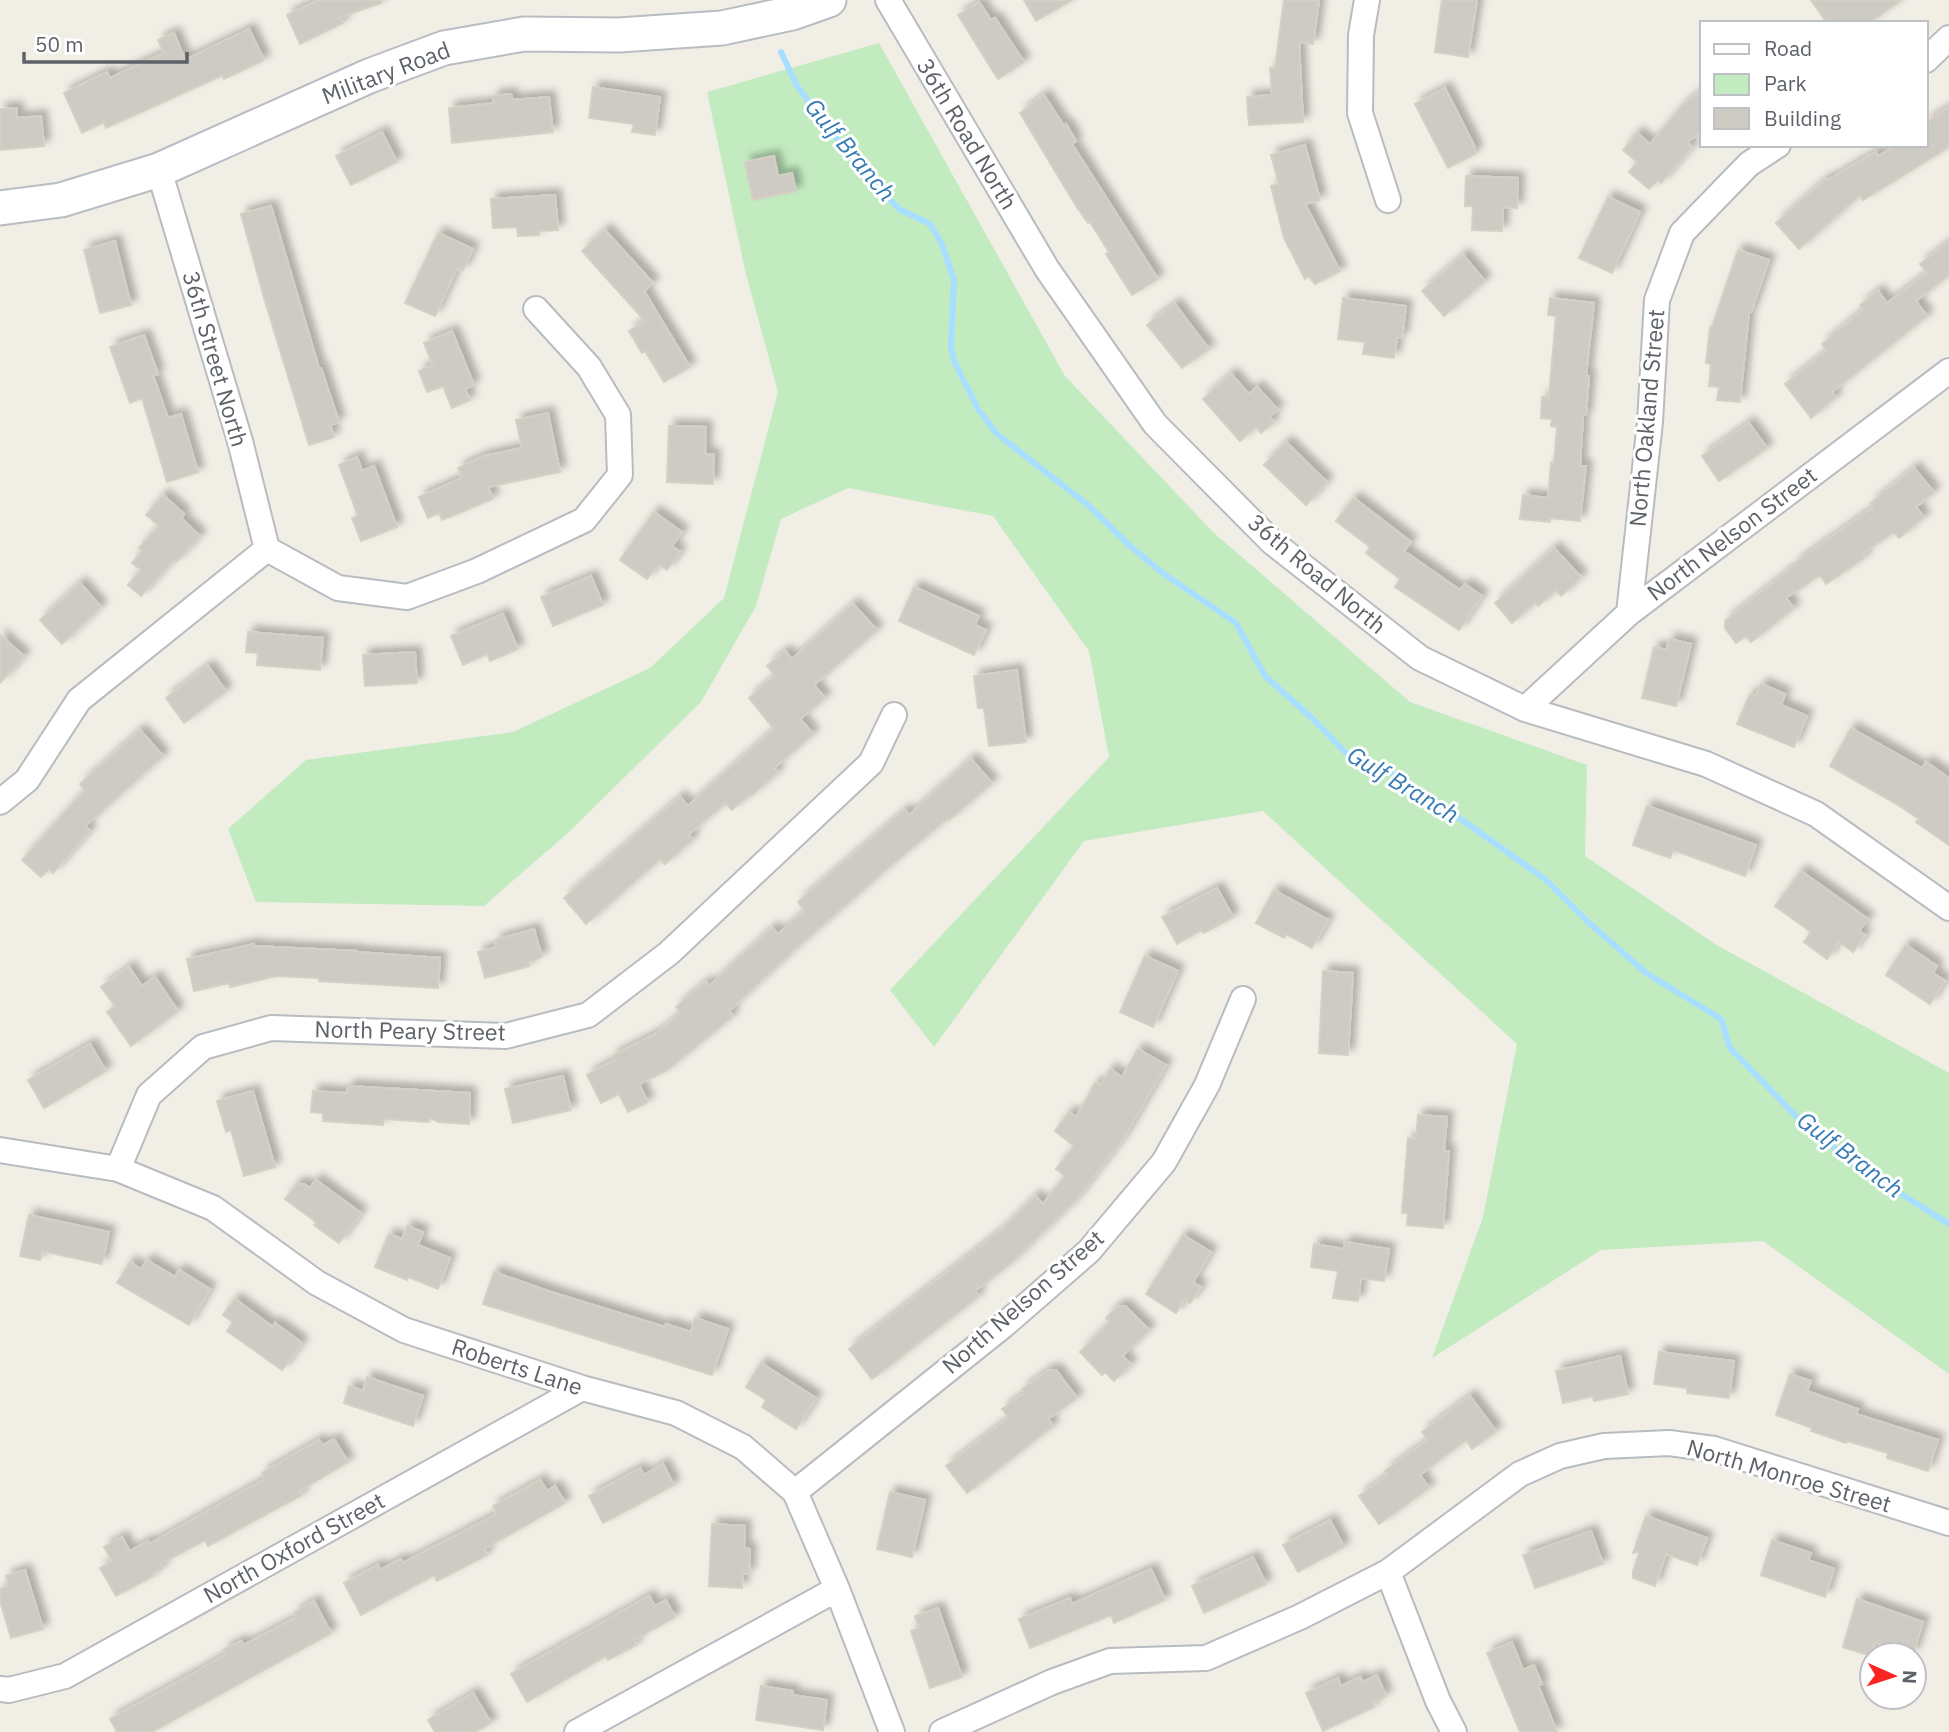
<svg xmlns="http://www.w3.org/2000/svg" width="1949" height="1732" font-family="'IBM Plex Sans',sans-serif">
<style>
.green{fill:#c3ebc0}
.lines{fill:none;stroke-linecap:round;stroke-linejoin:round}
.stream{stroke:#a8deff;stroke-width:6}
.building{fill:#cecac4;stroke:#d6cfc3;stroke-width:2;filter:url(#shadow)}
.minor-casing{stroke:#b8bcc0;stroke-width:28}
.secondary-casing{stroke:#b9bdc3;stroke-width:37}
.minor{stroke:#fff;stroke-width:24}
.secondary{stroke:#fff;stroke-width:33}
.labels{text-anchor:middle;stroke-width:6;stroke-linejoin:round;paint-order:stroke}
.street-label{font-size:23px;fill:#5d6268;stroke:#fff}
.water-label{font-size:24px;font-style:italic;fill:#367bb3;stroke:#fff}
</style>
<defs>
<filter id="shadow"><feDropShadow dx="6" dy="-6" stdDeviation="3.5" flood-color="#0004"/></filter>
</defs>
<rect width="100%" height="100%" fill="#f1eee6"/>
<!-- green -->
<path class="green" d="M879,43L1065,376L1214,533L1410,702L1587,765L1585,856L1715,944L1949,1073V1374L1763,1241L1601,1250L1432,1358L1483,1217L1517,1044L1263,811L1084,841L934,1047L890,990L1109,757L1089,651L993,516L848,488L781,519L756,606L701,702L569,832L484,906L256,902L228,829L306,760L513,732L650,668L724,598L778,392L745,270L707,92Z"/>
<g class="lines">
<!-- stream -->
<path class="stream" d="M781,52L797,86L854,161L899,209L930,224L941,242L954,280L951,347L955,363L978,409L997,434L1088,505L1130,546L1164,574L1236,623L1265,676L1312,718L1346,753L1391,773L1437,802L1545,879L1586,920L1646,973L1721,1019L1730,1048L1795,1115L1855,1165L1949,1224"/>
</g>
<!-- building -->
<path class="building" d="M319,0H380L381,3L340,17L343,23L300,44L287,15Z
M1024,0H1072L1036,21Z
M1284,0H1319L1313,44L1299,42L1303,122L1249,125L1247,97L1272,95L1270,68H1275Z
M1442,0H1477L1468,57L1435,52Z
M1811,0H1901L1869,23H1827Z
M979,2L991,20L995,18L1024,62L998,79L958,15Z
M249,29L264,60L224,79L223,75L106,128L104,122L82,133L64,93L107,72L110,78L164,53L158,40L174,33L185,60Z
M593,87L660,97L655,135L632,132L634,124L589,118Z
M1445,88L1475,147V154L1448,168L1415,104Z
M1702,91V131L1687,142L1692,147L1661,183L1658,180L1649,189L1629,172L1637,162L1623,150L1637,133L1650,144L1683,105Z
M511,94L512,100L549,97L553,132L452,143L449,108L494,103L493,96Z
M1044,95L1064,126L1066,124L1076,141L1072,144L1158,279L1132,295L1106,254L1109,252L1090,222L1088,223L1076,206L1020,113Z
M1949,107V147L1863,200L1860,195L1799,249L1776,223L1826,179L1828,180L1876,152L1878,156L1897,145H1926V122Z
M17,108V118L41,116L44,146L0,150V109Z
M382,132L397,162L351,185L336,156Z
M1305,145L1320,200L1305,204L1340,271L1315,284L1308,276L1305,279L1284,238L1271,186L1279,184L1271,155Z
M774,156L778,176L792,173L796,191L753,200L745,162Z
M1466,176L1518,178L1517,208L1503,207L1502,231L1472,230L1473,206H1465Z
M555,195L558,230L539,231V235L518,236L517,227L493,228L491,199Z
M1608,197L1640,212L1612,273L1579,258Z
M271,206L319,368H321L339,422L330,425L334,437L309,445L265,301L241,214Z
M605,230L653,283L644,291L690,367L664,382L645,351L642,353L629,331L645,321L582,251Z
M438,233L473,249L463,270L457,268L435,316L405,303Z
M115,241L131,305L100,313L84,250Z
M1949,242V275L1916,301L1927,316L1832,392L1836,397L1811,418L1785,384L1827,351L1822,344L1863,310L1860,305L1878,291L1887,303L1927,273L1920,264Z
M1738,250L1769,260L1751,312H1749L1740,402L1717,400L1719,387L1709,386L1711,364L1706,363L1710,327H1712Z
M1463,255L1485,281L1444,316L1422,291Z
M1343,298L1406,306L1402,338H1397L1394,358L1363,354L1365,342L1338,339Z
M1550,298L1594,303L1586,376H1589L1586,415H1583L1580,466H1586L1580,521L1550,518V522L1520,519L1523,495L1548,498L1551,463H1554L1557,427L1551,426L1552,419L1541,418L1542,397H1549L1556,316L1548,315Z
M1175,304L1209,349L1182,368L1147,325Z
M452,331L474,385L465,389L470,400L452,408L443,386L427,392L419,371L433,365L424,343Z
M144,335L158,374L153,375L168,418L181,414L198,472L167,482L142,398L130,403L110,347Z
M1231,374L1249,394L1257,387L1278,410L1269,417L1274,422L1261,433L1256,427L1240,441L1203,399Z
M548,413L560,472L488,487L493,499L442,520L439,513L428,518L419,497L462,478L458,468L484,456L522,448L516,420Z
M1749,423L1767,448L1719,481L1702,456Z
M669,426L706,427L705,454L714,455L713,484L667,482Z
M1286,442L1327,482L1306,505L1264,465Z
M357,457L362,471L374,466L397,527L361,541L352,518L358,516L339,465Z
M1914,468L1934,492L1916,507L1924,517L1899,538L1894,532L1862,554L1865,557L1826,584L1820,575L1786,598L1794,608L1751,642L1746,636L1736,643L1725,628V621L1797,564L1796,562L1874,507L1871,503Z
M163,495L184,514L181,518L200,536L176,562L173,560L141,596L128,585L141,570L132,563L142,551L139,548L159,526L146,515Z
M1354,498L1411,542L1404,551L1460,590L1465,584L1482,596L1459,630L1395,587L1400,579L1366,553L1370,547L1336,521Z
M654,512L682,532L672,546L680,552L667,570L658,564L647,579L620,560Z
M1554,548L1581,577L1561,596L1556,590L1538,606L1535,602L1512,623L1495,603Z
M591,576L603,605L553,626L541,597Z
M80,583L101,607L62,644L40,620Z
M914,587L979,616L975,625L986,630L974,655L899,621Z
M853,604L877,630L814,685L825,698L800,719L813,734L774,768L778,772L751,796L750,794L732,810L725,803L688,835L693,839L665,864L660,859L586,924L564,898L680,797L688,806L774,729L749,698L775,676L767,666L785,651L792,659Z
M503,614L518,649L490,661L487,654L463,665L451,636Z
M248,632L323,638L320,670L257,665L258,653L246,652Z
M0,635L24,656L0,683Z
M1669,639L1691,644L1676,706L1642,698L1654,647L1667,650Z
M415,652L417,683L365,686L363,655Z
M208,666L226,691L184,723L166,698Z
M1017,670L1026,742L989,746L984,708H978L974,676Z
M1761,684L1785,694L1781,705L1807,716L1794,747L1737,724L1750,694L1756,696Z
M1851,728L1922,768L1926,762L1949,778V845L1916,822L1919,819L1898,805L1830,766Z
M140,730L163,756L85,826L90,831L53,873L49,869L41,877L22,860L85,790L80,784Z
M971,759L992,783L949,820L948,818L883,872L793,951L729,1011L733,1016L666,1071L639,1084L648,1102L628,1112L619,1094L601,1103L587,1075L614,1060L612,1056L657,1033L681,1013L676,1007L706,982L709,986L772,928L778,934L805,911L798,902L905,810L909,815Z
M1647,806L1756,845L1745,876L1673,850L1670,858L1633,845Z
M1801,871L1868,919L1859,931L1865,935L1853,952L1839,942L1827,959L1804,942L1811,932L1775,906Z
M1217,888L1233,917L1204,933L1202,930L1177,944L1162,917Z
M1274,890L1328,920L1312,948L1286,934L1284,938L1256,923Z
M534,929L542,957L528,962L529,966L485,978L478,952L497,947L495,940Z
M254,944V946L357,951V952L440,958L438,988L319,981V978L276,976L230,987L229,983L194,991L187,959Z
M1906,945L1937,966L1933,973L1945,981L1930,1004L1886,975Z
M1145,956L1178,971L1153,1027L1120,1012Z
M129,967L142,986L155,977L178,1011L131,1046L107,1012L115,1006L101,987Z
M1323,971L1353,973L1348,1055L1319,1053Z
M90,1044L106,1071L44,1108L28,1080Z
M1138,1049L1166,1065L1124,1137L1074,1202L1011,1263L975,1291L979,1296L872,1379L849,1349L999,1232L1035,1196L1043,1204L1065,1176L1056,1169L1074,1146L1055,1131L1069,1112L1076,1117L1096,1082L1101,1085L1110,1069L1122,1077Z
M563,1076L571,1110L513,1123L505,1089Z
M348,1086L470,1093L469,1124L438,1122L431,1118L428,1122L384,1119L383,1125L323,1121V1113L311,1112L313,1091L347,1093Z
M253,1091L275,1167L244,1176L231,1130L226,1132L217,1101Z
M1418,1115L1447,1117L1444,1151H1449L1443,1228L1407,1225L1408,1213H1402L1408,1138L1416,1139Z
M316,1180L361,1213L339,1243L314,1225L316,1222L285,1199L297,1184H304L310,1188Z
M29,1215L109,1232L102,1264L42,1251L40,1260L20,1256Z
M407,1226L423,1232L418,1245L450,1258L438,1289L408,1277L407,1280L375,1267L389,1234L402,1239Z
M1183,1235L1211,1252L1193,1282L1201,1287L1190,1303L1184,1299L1176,1313L1146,1294Z
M1345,1242L1389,1249L1384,1281L1361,1278L1358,1301L1333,1298L1338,1271L1311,1267L1314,1244L1344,1249Z
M147,1260L175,1277L179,1270L210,1289L189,1325L117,1283L130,1262L141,1269Z
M494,1272L551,1292L665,1327L666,1324L691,1332L695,1318L728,1329L712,1375L483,1304Z
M235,1299L273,1327L275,1323L302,1343L282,1370L227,1331L233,1322L223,1315Z
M1118,1306H1125L1149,1330L1122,1356L1131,1364L1114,1381L1105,1372L1102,1375L1080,1352L1110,1322L1106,1318Z
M1659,1352L1734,1361L1729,1398L1687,1393V1388L1654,1384Z
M1620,1356L1628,1394L1594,1401L1593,1396L1563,1403L1556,1371Z
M761,1363L816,1398L796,1429L762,1407L766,1400L746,1387Z
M1049,1370H1056L1077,1398L1048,1419L1053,1426L967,1493L946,1466L1009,1418L1002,1409L1025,1393L1022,1389Z
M1790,1374L1811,1381L1807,1391L1858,1409L1856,1414L1938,1440L1928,1471L1887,1458L1888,1453L1847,1441L1846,1443L1811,1431L1812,1428L1776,1415Z
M367,1377L423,1396L413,1426L344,1403L349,1386L363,1391Z
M1470,1396L1496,1431L1472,1449L1466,1440L1420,1475L1429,1488L1379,1524L1359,1496L1388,1475L1385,1471L1428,1440L1422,1432Z
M334,1439L348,1462L299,1491L302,1495L281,1506L208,1546L205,1540L160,1564L163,1568L152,1574L153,1576L116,1596L100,1568L112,1561L104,1547L122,1537L130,1551L148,1541L149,1544L265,1479L262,1473L319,1440L323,1445Z
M663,1464L674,1485L603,1523L589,1496L640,1468L644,1475Z
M540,1480L547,1491L555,1486L565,1503L484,1549L487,1555L437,1581L434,1575L361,1615L344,1583L378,1565L380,1570L401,1559L403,1563L497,1514L493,1506Z
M890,1492L925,1500L912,1557L877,1549Z
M1646,1516L1707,1538L1697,1565L1666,1554L1655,1586L1633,1578V1571L1640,1551L1633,1553Z
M1330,1520L1344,1547L1298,1572L1283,1545Z
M712,1524L745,1526L744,1548L750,1549L749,1574L743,1573L742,1588L709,1586Z
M1591,1531L1603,1564L1535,1588L1523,1555Z
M1772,1540L1811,1553L1808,1560L1834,1569L1825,1597L1761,1575Z
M1253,1557L1266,1584L1204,1613L1192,1586Z
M1151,1569L1165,1600L1114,1623L1111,1615L1030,1648L1019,1619L1070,1598L1072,1604Z
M25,1570L43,1629L11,1638L0,1601V1589L9,1586L6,1576Z
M649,1596L655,1606L666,1600L675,1617L634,1640L636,1645L608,1660L606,1656L527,1702L511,1674Z
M1857,1599L1923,1622L1913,1654L1875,1642L1871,1656L1843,1647Z
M314,1601L331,1633L152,1732H117L110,1719L194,1673L226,1654L223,1650L241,1641L244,1645L297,1617L294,1613Z
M938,1608L962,1677L930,1688L911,1631L919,1628L915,1616Z
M1512,1642L1523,1670L1534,1665L1542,1684L1538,1685L1557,1732H1520L1487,1653Z
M1377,1675L1386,1696L1372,1703L1374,1707L1323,1731L1306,1693L1338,1678L1341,1686L1360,1677L1363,1682Z
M761,1686L793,1691L792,1695L827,1700L823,1730L756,1720Z
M473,1693L491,1723L475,1732H435L428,1720Z"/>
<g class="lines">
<!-- minor casing -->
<g class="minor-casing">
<path id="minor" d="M888,0L1047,269L1155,424L1272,542L1420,658L1525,709L1706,764L1816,814L1949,908
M1367,0L1361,35L1360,113L1388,200
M1926,60L1949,38
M159,170L240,441L267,549
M267,549L338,588L407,597L477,571L584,520L620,475L618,415L589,367L536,309
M1629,613L1650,422L1657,300L1682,233L1749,164L1778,145
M1525,709L1629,613L1949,371
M0,802L27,780L79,700L267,549
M0,1150L118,1169L213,1208L317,1283L404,1330L582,1388L676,1413L743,1447L795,1492L837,1589L892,1732
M118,1169L149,1095L203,1047L271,1028L506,1036L588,1015L669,953L871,763L894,715
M795,1492L1004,1325L1089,1251L1164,1162L1207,1085L1243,999
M1388,1572L1438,1701L1454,1732
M0,1689L9,1690L65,1676L582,1388
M577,1732L837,1589
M942,1732L1052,1682L1110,1661L1206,1658L1300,1617L1388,1572L1520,1474L1560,1456L1604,1446L1669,1443L1714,1449L1949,1523"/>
</g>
<!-- secondary casing -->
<g class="secondary-casing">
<path id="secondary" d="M0,208L61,200L159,170L369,76L444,48L524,34L619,35L722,28L792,13L829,0"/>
</g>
<!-- minor -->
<use href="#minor" class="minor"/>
<!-- secondary -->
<use href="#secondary" class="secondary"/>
</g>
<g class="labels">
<!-- street labels -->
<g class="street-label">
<text transform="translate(386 73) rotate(-21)" y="8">Military Road</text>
<text transform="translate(967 134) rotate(59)" y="8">36th Road North</text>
<text transform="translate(215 359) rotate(74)" y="8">36th Street North</text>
<text transform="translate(1647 418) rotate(-85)" y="8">North Oakland Street</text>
<text transform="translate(1732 534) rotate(-37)" y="8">North Nelson Street</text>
<text transform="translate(1317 574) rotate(40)" y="8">36th Road North</text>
<text transform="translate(410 1031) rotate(1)" y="8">North Peary Street</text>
<text transform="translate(1023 1302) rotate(-41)" y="8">North Nelson Street</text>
<text transform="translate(517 1367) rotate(18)" y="8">Roberts Lane</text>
<text transform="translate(1789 1476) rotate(16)" y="8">North Monroe Street</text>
<text transform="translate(294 1548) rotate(-29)" y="8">North Oxford Street</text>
</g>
<!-- water labels -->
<g class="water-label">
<text transform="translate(850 150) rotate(50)" y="8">Gulf Branch</text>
<text transform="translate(1403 785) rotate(31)" y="8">Gulf Branch</text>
<text transform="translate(1850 1155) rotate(37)" y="8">Gulf Branch</text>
</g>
</g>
<!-- legend -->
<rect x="1700" y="21" width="228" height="126" fill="#ffffff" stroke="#bec0c3" stroke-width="2"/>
<rect x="1714" y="44" width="35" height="10" fill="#ffffff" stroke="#bec0c3" stroke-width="2"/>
<text x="1764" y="56" font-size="21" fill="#5d6268">Road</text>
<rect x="1714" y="74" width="35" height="21" fill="#c3ebc0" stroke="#bec0c3" stroke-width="2"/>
<text x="1764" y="91" font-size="21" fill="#5d6268">Park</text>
<rect x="1714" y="108" width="35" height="21" fill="#cecac4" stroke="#bec0c3" stroke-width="2"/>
<text x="1764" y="126" font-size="21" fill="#5d6268">Building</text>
<!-- north arrow -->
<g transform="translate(1893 1676) rotate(93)"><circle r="33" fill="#ffffff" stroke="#bec0c3" stroke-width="2"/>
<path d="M0-5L12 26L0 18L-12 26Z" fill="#fa2522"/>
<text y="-10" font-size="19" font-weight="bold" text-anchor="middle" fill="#5d6268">N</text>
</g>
<!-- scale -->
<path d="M24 52v10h163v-10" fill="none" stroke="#5d6268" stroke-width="3.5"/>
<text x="35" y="52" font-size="21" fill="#5d6268" stroke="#ffffff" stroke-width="5" paint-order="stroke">50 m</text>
</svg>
